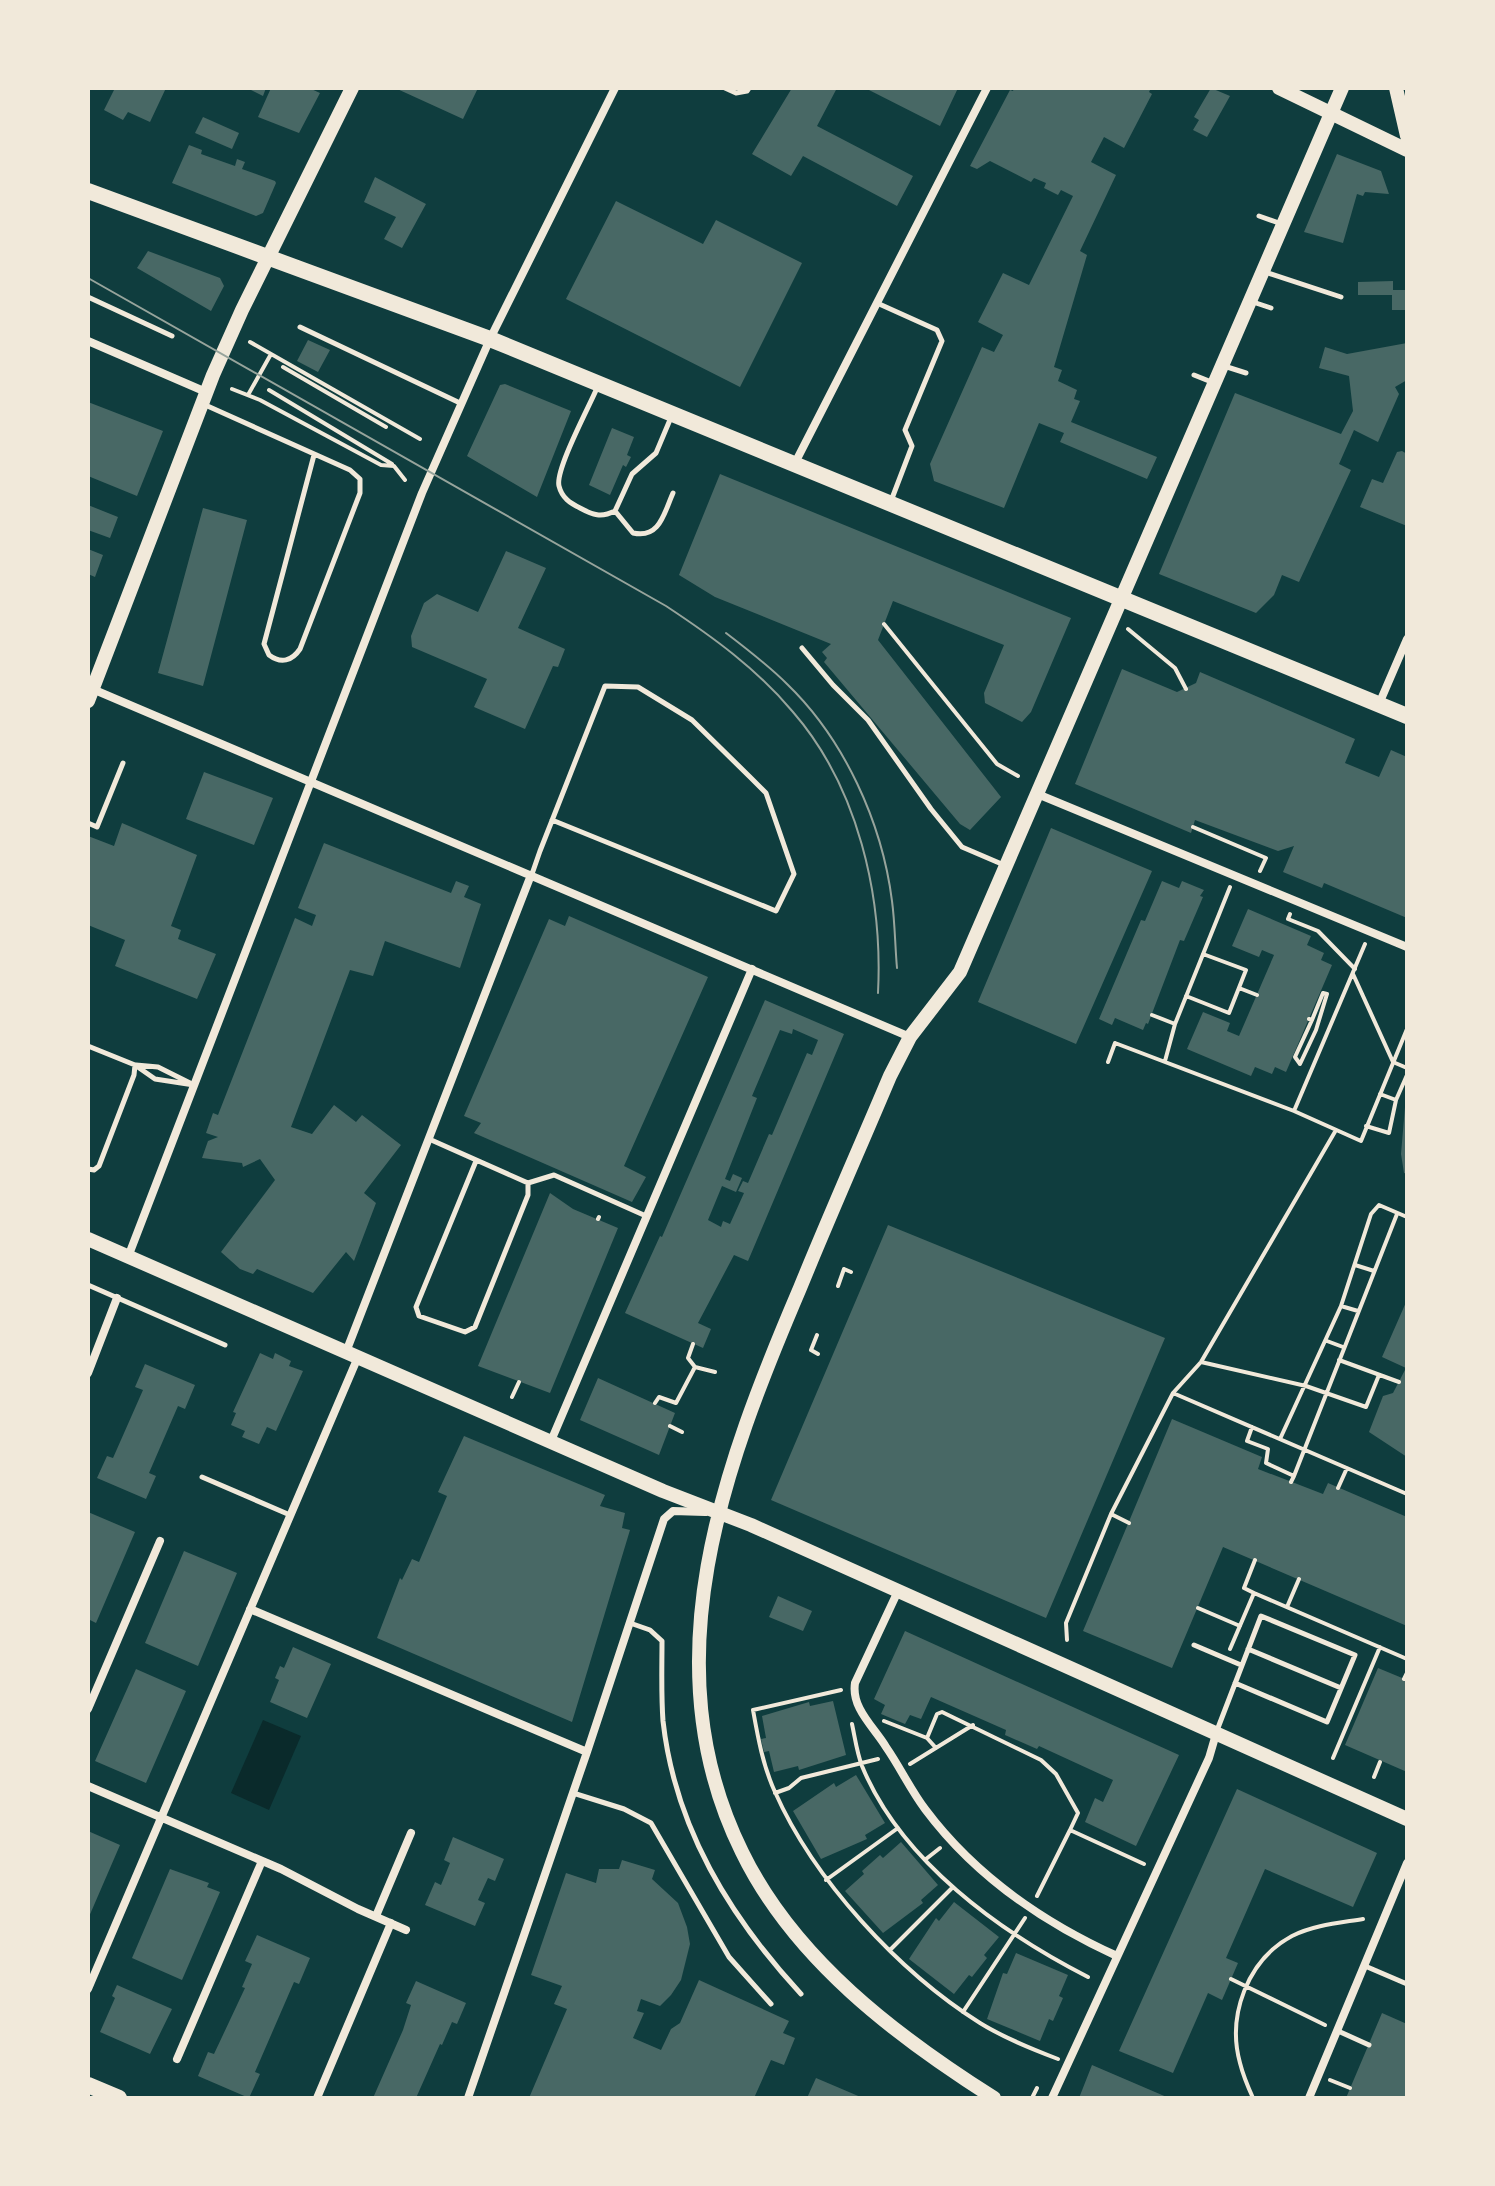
<svg xmlns="http://www.w3.org/2000/svg" width="1495" height="2186" font-family="Inter,sans-serif">
<style>
.water{fill:#0a2a2b}
.building{fill:#486865;fill-rule:evenodd}
.lines{fill:none;stroke-linecap:round;stroke-linejoin:round}
.path{stroke:#f1e9da;stroke-width:4}
.service{stroke:#f1e9da;stroke-width:5}
.minor{stroke:#f1e9da;stroke-width:8}
.tertiary{stroke:#f1e9da;stroke-width:14}
.secondary{stroke:#f1e9da;stroke-width:14}
.primary{stroke:#f1e9da;stroke-width:16}
.tram{stroke:#97a49c;stroke-width:2}
</style>
<rect width="100%" height="100%" fill="#0f3d3e"/>
<!-- water -->
<path class="water" d="M263,1720L301,1736L269,1810L231,1793Z"/>
<!-- building -->
<path class="building" d="M115,88H166L150,122L128,112L123,120L104,110Z
M247,88H266L263,96Z
M271,88H309L320,93L299,133L258,117Z
M395,88H478L463,119Z
M792,88H837L817,126L913,176L897,206L803,156L791,176L752,154Z
M865,88H958L940,126Z
M1014,88H1151L1149,92L1152,94L1124,148L1104,137L1091,162L1116,175L1080,251L1087,255L1054,367L1062,370L1058,381L1077,390L1074,399L1080,401L1071,422L1157,457L1147,479L1060,442L1064,433L1039,423L1004,508L934,481L930,464L982,347L994,352L1003,335L978,322L1003,273L1029,285L1073,196L1061,190L1058,195L1044,188L1046,183L1034,178L1031,182L990,161L977,169L970,166L1010,90L1013,91Z
M1211,88L1230,96L1207,137L1193,130L1199,120L1194,117Z
M203,117L239,133L232,149L195,133Z
M189,145L202,150L201,154L235,166L237,159L245,162L242,169L275,181L276,183L263,213L256,216L172,183Z
M1337,154L1381,171L1389,194L1365,192L1363,196L1357,194L1343,243L1304,232Z
M375,177L426,204L402,248L384,239L396,217L364,202Z
M616,201L703,244L716,220L802,263L740,387L566,299Z
M148,251L220,278L224,286L211,311L137,268Z
M1393,281V290H1407V310H1392V295H1358V282Z
M308,340L330,350L318,372L297,361Z
M1407,343V380L1395,387L1399,394L1378,442L1354,430L1339,464L1351,470L1299,582L1282,575L1274,595L1256,613L1159,574L1235,393L1341,434L1353,411L1349,376L1319,368L1325,347L1347,354Z
M505,384L571,411L537,497L467,456L500,385Z
M88,402L163,431L137,496L88,476Z
M612,428L634,437L627,455L631,457L626,467L623,465L610,495L589,485Z
M1402,451L1407,454V526L1360,507L1372,479L1383,483L1397,452Z
M720,474L1071,618L1031,712L1022,722L985,703L984,693L1004,645L893,601L878,640L1001,797L970,830L960,824L824,662L827,658L822,652L831,644L715,597L679,575Z
M88,505L118,517L110,538L88,530Z
M203,508L247,520L203,686L158,673Z
M88,549L103,555L95,577L88,574Z
M506,551L546,568L518,628L565,649L558,667L553,666L525,729L474,707L487,679L412,647L411,636L424,603L437,594L478,612Z
M1122,669L1177,692L1196,683L1200,672L1355,739L1345,763L1379,777L1391,750L1407,757V918L1324,883L1322,888L1283,872L1294,846L1278,851L1195,820L1191,833L1075,784Z
M204,772L273,798L254,845L186,819Z
M122,823L197,855L171,926L181,930L178,939L216,954L197,999L115,966L125,940L88,925V836L114,846Z
M1051,828L1152,871L1076,1044L978,1002Z
M324,843L451,893L456,881L469,886L464,897L481,904L460,968L385,941L373,976L350,970L291,1127L312,1134L334,1105L356,1122L362,1115L401,1145L364,1193L376,1203L354,1261L346,1252L313,1293L257,1269L253,1274L240,1269L221,1252L275,1180L260,1159L243,1167L242,1163L202,1158L208,1141L218,1137L206,1133L213,1113L218,1115L295,918L312,926L316,915L298,908Z
M1162,881L1179,888L1182,881L1204,890L1200,896L1203,897L1184,941L1180,940L1148,1024L1146,1023L1143,1030L1115,1018L1112,1025L1099,1019L1141,920L1145,921Z
M1248,909L1311,936L1307,945L1324,953L1321,960L1332,965L1286,1072L1275,1067L1272,1074L1255,1067L1251,1076L1187,1049L1203,1012L1230,1023L1227,1031L1239,1036L1274,955L1262,950L1259,957L1232,946Z
M569,916L708,977L624,1166L646,1177L632,1202L474,1133L481,1123L464,1116L549,919L565,926Z
M765,1000L844,1034L748,1261L734,1255L698,1323L711,1329L703,1348L625,1313L660,1236L662,1237ZM793,1029L818,1040L812,1055L807,1053L772,1135L769,1134L748,1183L743,1181L738,1191L744,1193L730,1224L723,1221L721,1227L708,1220L722,1186L736,1192L742,1178L733,1174L730,1181L725,1179L757,1098L752,1096L780,1030L792,1034Z
M1405,1107H1407V1174L1404,1173L1401,1154Z
M550,1193L573,1209L618,1228L550,1393L478,1366Z
M888,1225L1165,1338L1046,1618L771,1500Z
M1407,1300V1457L1369,1432L1383,1396L1393,1393L1406,1368L1382,1357Z
M260,1353L273,1359L275,1353L291,1361L289,1366L303,1371L276,1431L267,1427L259,1444L242,1437L245,1431L231,1425L236,1413L233,1412Z
M145,1364L195,1385L185,1409L178,1406L149,1473L156,1476L146,1499L97,1478L107,1456L113,1458L143,1390L135,1387Z
M598,1378L675,1413L659,1455L580,1420Z
M1172,1419L1262,1457L1258,1469L1323,1494L1328,1483L1407,1517V1626L1223,1547L1172,1668L1083,1631Z
M464,1436L605,1495L600,1506L625,1513L622,1528L630,1530L572,1722L377,1638L400,1578L402,1580L412,1559L419,1562L447,1496L438,1492Z
M88,1512L135,1532L96,1623L88,1619Z
M184,1551L237,1573L198,1666L145,1643Z
M778,1596L812,1611L803,1631L769,1617Z
M905,1631L1179,1755L1136,1846L1085,1822L1095,1798L1103,1802L1113,1780L1039,1746L1037,1749L1005,1735L1006,1730L931,1697L921,1719L910,1715L905,1724L881,1714L885,1705L874,1699Z
M293,1647L331,1664L307,1718L270,1702L279,1680L275,1678L280,1666L284,1668Z
M1378,1668L1407,1680V1772L1345,1745Z
M136,1669L186,1691L146,1783L95,1761Z
M833,1701L846,1755L799,1770L798,1766L774,1772L769,1751L764,1752L761,1739L766,1738L762,1716L809,1702L810,1706Z
M856,1775L885,1823L865,1835L867,1839L821,1859L793,1811L834,1783L836,1787Z
M1237,1789L1377,1853L1353,1907L1265,1869L1226,1958L1238,1963L1222,2000L1208,1993L1173,2073L1119,2051Z
M88,1831L120,1845L88,1919Z
M453,1837L504,1859L495,1881L488,1878L478,1900L485,1903L475,1926L425,1905L435,1882L441,1885L450,1863L444,1860Z
M901,1842L938,1885L921,1900L923,1903L883,1933L845,1891L864,1874L862,1871L880,1855L883,1858Z
M622,1860L655,1870L652,1879L678,1903L687,1927L690,1944L681,1980L671,1995L660,2006L641,1999L637,2011L644,2013L633,2038L661,2050L671,2029L680,2023L699,1980L789,2021L783,2033L795,2038L784,2065L771,2060L754,2098H529L567,2009L554,2004L562,1986L531,1975L566,1873L596,1883L599,1869H619Z
M170,1869L209,1883L207,1887L220,1892L182,1980L132,1958Z
M954,1902L999,1937L984,1955L987,1958L972,1977L969,1975L954,1994L909,1959L936,1918L939,1921Z
M257,1935L310,1958L299,1984L294,1982L255,2072L260,2074L249,2098L198,2076L208,2052L214,2054L245,1988L242,1987L252,1964L245,1961Z
M1016,1953L1068,1975L1059,1996L1063,1998L1053,2021L1049,2019L1040,2041L987,2019L1003,1973L1007,1974Z
M416,1981L466,2003L457,2024L452,2022L442,2045L440,2044L416,2098H373L403,2030L411,2005L406,2003Z
M117,1985L172,2009L150,2054L100,2032L115,1998L112,1996Z
M1382,2013L1407,2024V2098H1346Z
M1092,2065L1169,2098H1079Z
M816,2078L863,2098H807Z"/>
<g class="lines">
<!-- path -->
<path class="path" d="M250,342L420,439
M283,367L386,427
M232,389L260,400L381,465L394,466L405,480
M269,390L392,464
M248,395L271,354
M884,624L997,764L1018,776
M1128,629L1175,668L1186,689
M1193,827L1266,858L1260,871
M1290,914L1288,919L1318,931L1355,969
M1353,974L1393,1062L1407,1068
M1239,988L1257,995
M1186,996L1229,1013L1246,970L1203,954
M1152,1015L1175,1024
M1309,1019L1312,1020L1323,993L1327,994L1316,1030L1300,1064L1295,1057L1312,1020
M1165,1061L1175,1024L1230,887
M1108,1062L1115,1043L1294,1111L1361,1141L1407,1029
M1380,1094L1396,1100
M1294,1111L1365,944
M1366,1126L1389,1133L1396,1100L1407,1075
M598,1219L599,1217
M1355,1265L1374,1271
M838,1286L844,1269L851,1272
M1341,1306L1358,1311
M817,1335L811,1350L818,1354
M1327,1341L1343,1347
M693,1344L688,1358L695,1367L715,1372
M1339,1360L1399,1382
M1201,1362L1306,1386L1366,1407L1379,1375
M1173,1393L1407,1494
M512,1397L519,1382
M655,1403L659,1397L676,1403L695,1367
M670,1426L682,1432
M1252,1427L1247,1441L1268,1449L1266,1463L1294,1476L1291,1482
M1280,1439L1341,1306L1371,1214L1379,1205L1407,1217
M1294,1476L1397,1214
M1338,1488L1347,1468
M1111,1514L1129,1523
M1254,1593L1407,1659
M1287,1607L1299,1579
M1198,1608L1240,1626
M1067,1640L1066,1623L1111,1514L1173,1393L1201,1362L1336,1130
M1230,1649L1254,1593L1244,1588L1255,1560
M1404,1679L1407,1673
M841,1690L753,1710C758,1738 763,1766 775,1792C814,1880 899,1972 980,2023C1004,2038 1032,2049 1058,2059
M884,1721L927,1738
M852,1724C855,1738 857,1753 862,1766C901,1861 1000,1932 1088,1977
M936,1748L927,1738L937,1714L942,1712L1041,1760L1056,1774L1078,1813L1070,1830L1144,1864
M1333,1758L1380,1647
M910,1764L973,1725
M1374,1777L1380,1762
M775,1793L789,1788L801,1778L878,1759
M926,1859L940,1848
M826,1880L898,1828
M1037,1896L1070,1830
M890,1950L953,1887
M1231,1979L1325,2025
M963,2012L1025,1918
M1330,2080L1350,2088
M1032,2098L1037,2088
M1253,2098C1248,2087 1243,2075 1240,2063C1227,2016 1247,1960 1292,1936C1314,1925 1339,1923 1363,1919"/>
<!-- service -->
<path class="service" d="M725,88L736,93L747,91L749,88
M1259,216L1279,223
M1265,272L1341,297
M88,297L172,336
M1253,302L1271,308
M877,303L937,330L942,341L905,430L912,446L891,501
M300,327L460,403
M1224,366L1246,373
M1194,375L1214,383
M597,388C589,407 555,470 559,486C562,498 570,503 580,508C593,515 601,518 615,511L632,474L656,453L672,415
M203,404L350,470L360,479V493L300,649C292,661 281,664 269,655L264,644L314,455
M615,511L633,533C660,539 664,513 673,493
M802,648L833,685L868,720L931,809L962,847L1004,865
M88,823L97,827L123,763
M532,874L540,851L605,686L638,687L692,720L751,778L766,793L794,874L776,911L552,820
M88,1046L135,1065L155,1079L194,1085
M136,1065L158,1067L190,1083
M429,1139L528,1183V1195L475,1327L465,1332L419,1316L416,1307L476,1161
M88,1169L94,1170L99,1166L134,1075L135,1065
M528,1183L554,1175L646,1216
M88,1285L225,1345
M202,1477L290,1515
M630,1623L650,1630L662,1641C662,1667 661,1694 663,1721C675,1828 730,1917 801,1994
M1194,1645L1241,1665
M1248,1649L1341,1688
M1216,1733L1261,1616L1355,1655L1327,1722L1235,1683
M573,1793L624,1809L651,1823L729,1957L771,2004
M1365,1966L1407,1984
M1338,2031L1369,2045"/>
<!-- minor -->
<path class="minor" d="M88,341L206,392
M795,463L987,88
M90,688L910,1037
M1379,704L1407,639
M1035,793L1407,947
M128,1257L422,493L490,339L615,88
M346,1352L531,875
M88,1373L117,1298
M551,1441L752,969
M898,1591L855,1683C851,1708 874,1727 886,1747C900,1767 910,1789 925,1809C975,1876 1042,1922 1117,1956
M250,1609L587,1752
M88,1709L160,1541
M88,1786L281,1869L358,1909L406,1930
M376,1916L411,1833
M88,1989L358,1357
M177,2059L262,1861
M317,2098L391,1923
M468,2098L587,1752L664,1519L673,1511L705,1512
M1052,2098L1209,1758L1216,1734
M1309,2098L1407,1863"/>
<!-- tertiary -->
<path class="tertiary" d="M1279,88L1407,150
M1396,88L1407,136"/>
<!-- secondary -->
<path class="secondary" d="M88,701L213,375L242,310L352,88
M88,1239L663,1491L751,1525L1407,1819
M994,2098C896,2036 794,1959 742,1852C649,1664 724,1466 800,1288C829,1217 860,1147 890,1076L910,1037L960,972L1342,88"/>
<!-- primary -->
<path class="primary" d="M88,191L490,339L1407,716
M88,2085L119,2098"/>
<!-- tram -->
<path class="tram" d="M88,278L666,606C713,637 757,669 793,712C858,787 883,896 878,993
M726,633C747,649 768,665 787,684C844,739 882,822 892,901C895,923 895,946 897,968"/>
</g>
<!-- border -->
<rect width="1495" height="2186" fill="none" stroke="#f1e9da" stroke-width="180"/>
</svg>
